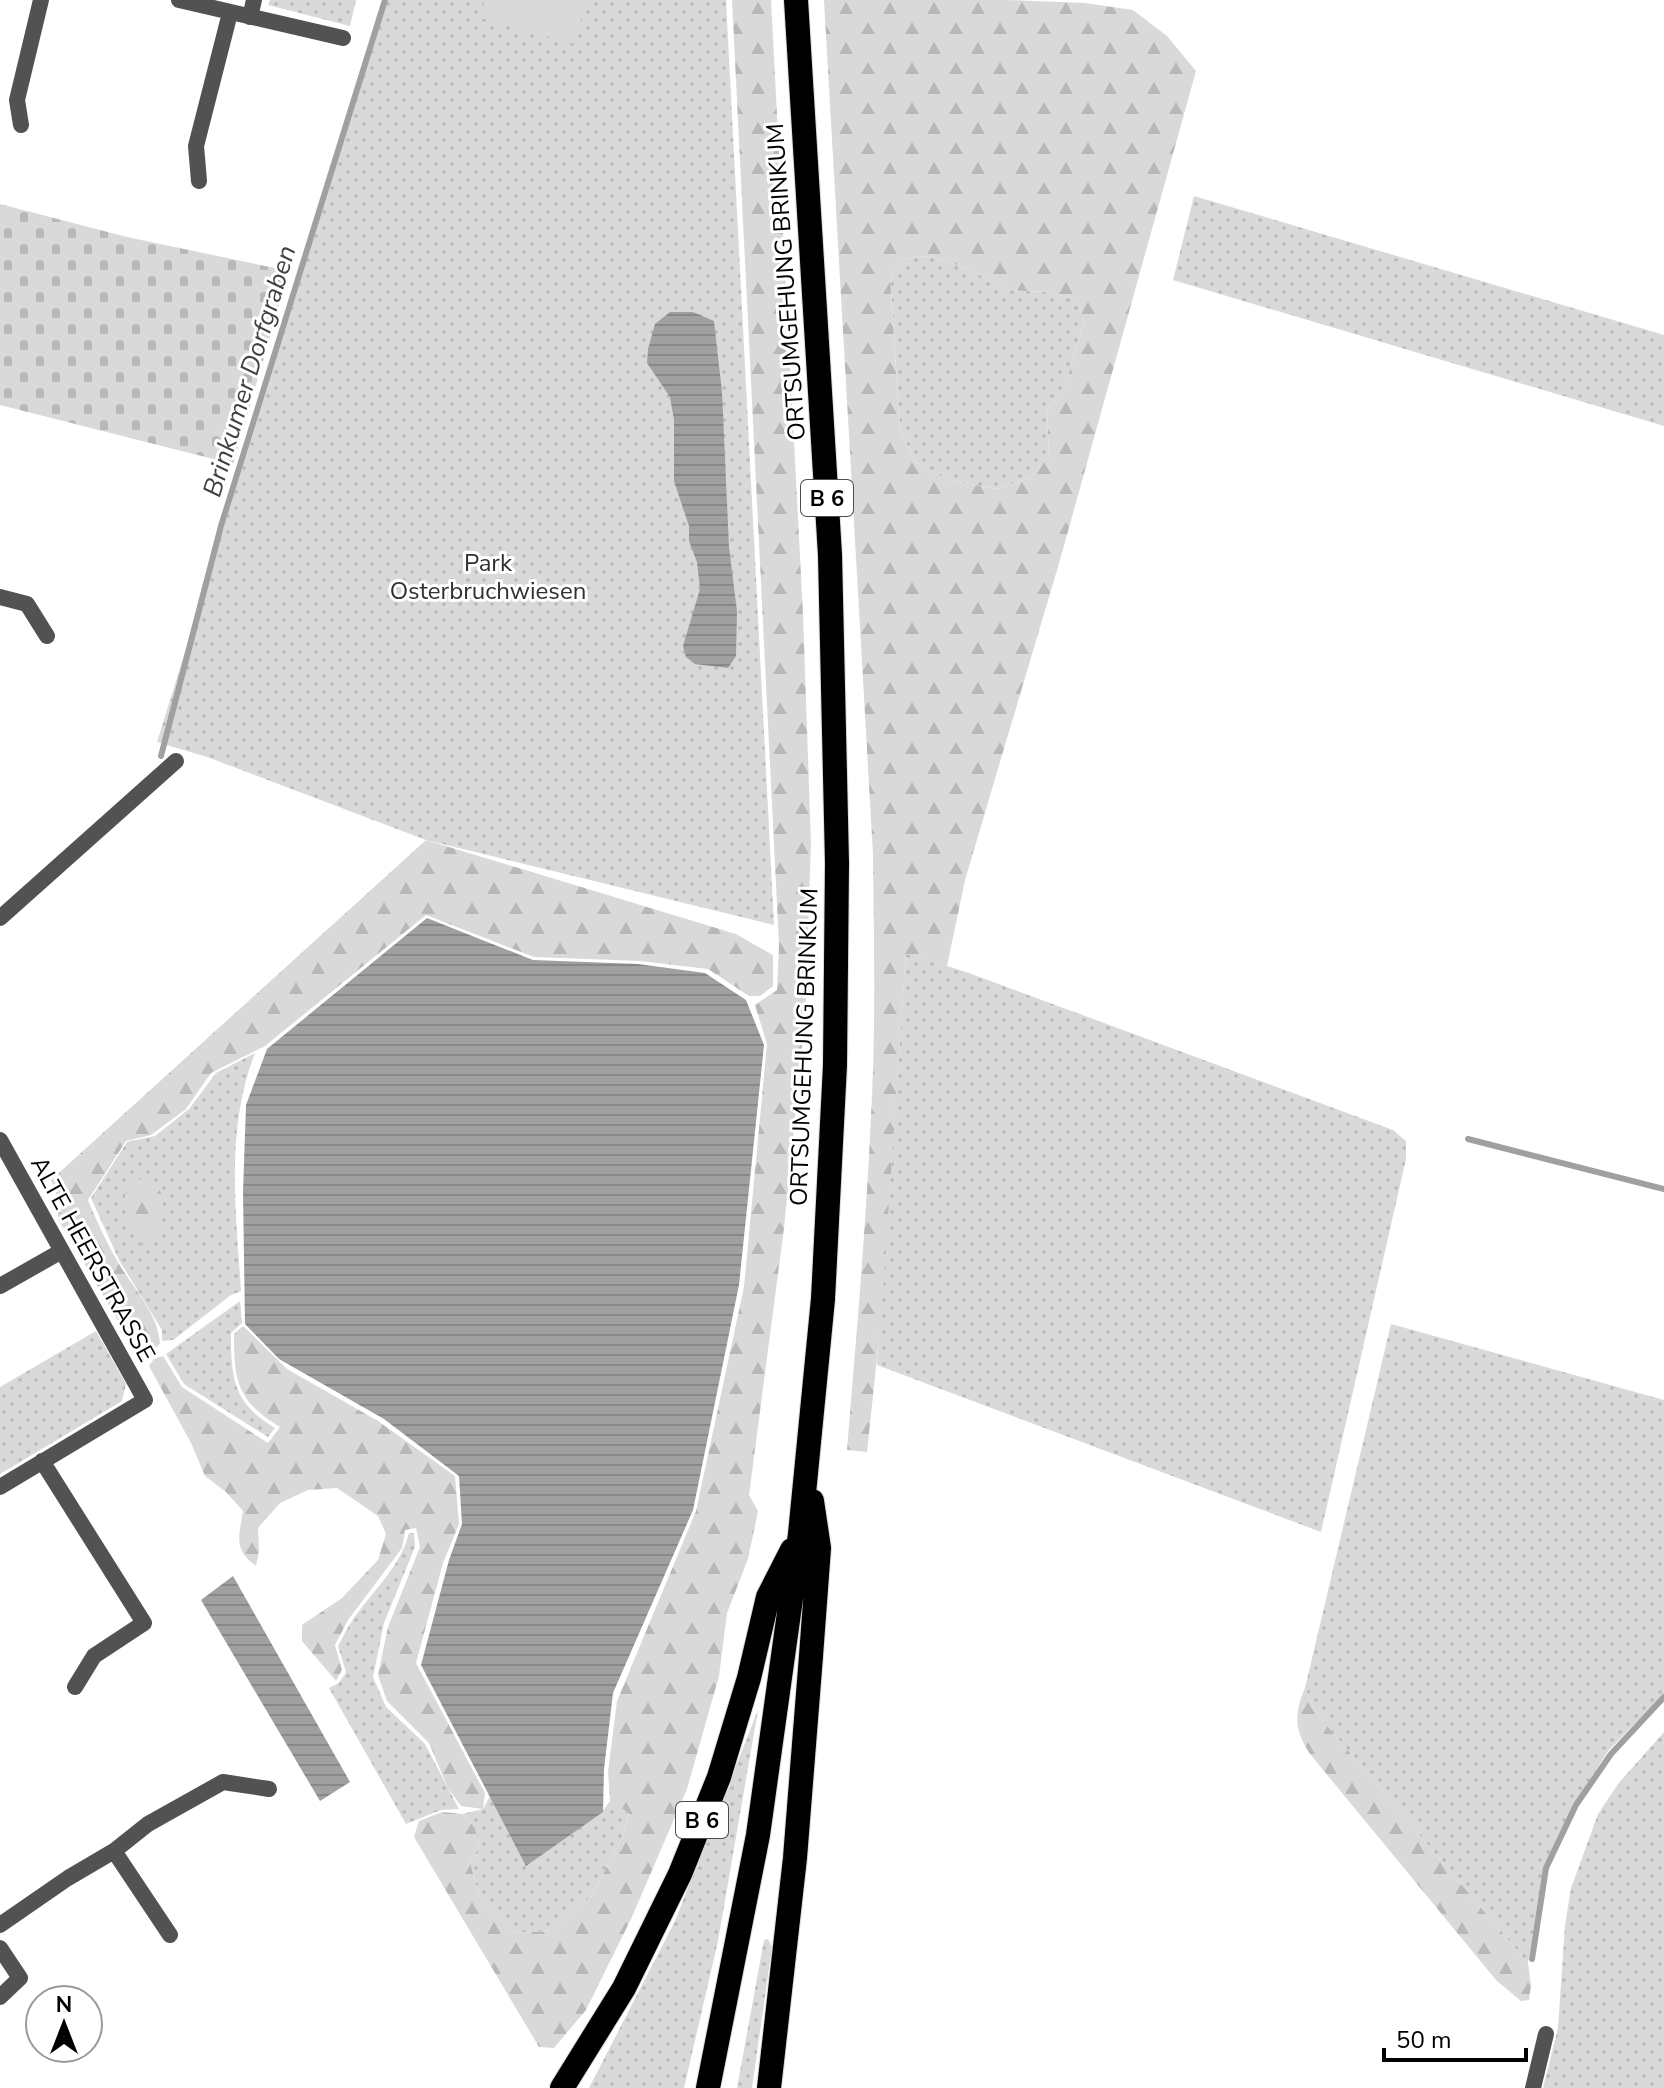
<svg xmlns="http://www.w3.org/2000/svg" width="1664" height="2088" font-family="'Nunito Sans',sans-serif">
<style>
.grass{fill:url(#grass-dots)}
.forest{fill:url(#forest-firs);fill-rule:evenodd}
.cemetery{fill:url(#cemetery-stones)}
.pitch{fill:#d9d9d9}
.water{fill:url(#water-rules)}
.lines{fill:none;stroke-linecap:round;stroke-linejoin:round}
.stream{stroke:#a0a0a0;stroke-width:6}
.highway-casing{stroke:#dbdbdb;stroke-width:26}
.street{stroke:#525252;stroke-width:16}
.highway{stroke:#000;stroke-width:24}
.labels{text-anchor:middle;stroke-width:6;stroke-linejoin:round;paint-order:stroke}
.shield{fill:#fff;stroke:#4c4c4c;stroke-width:2}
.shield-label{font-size:22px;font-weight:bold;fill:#000}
.street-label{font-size:24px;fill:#000;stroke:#fff}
.park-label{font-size:24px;fill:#303030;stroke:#fff}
.water-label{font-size:26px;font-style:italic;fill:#414141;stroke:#fff}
</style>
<defs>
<pattern id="grass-dots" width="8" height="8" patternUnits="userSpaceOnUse" patternTransform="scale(2)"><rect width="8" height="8" fill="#d9d9d9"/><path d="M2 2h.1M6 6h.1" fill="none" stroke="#b8b8b8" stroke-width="1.8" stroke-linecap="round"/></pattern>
<pattern id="forest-firs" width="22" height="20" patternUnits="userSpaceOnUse" patternTransform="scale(2)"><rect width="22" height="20" fill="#d9d9d9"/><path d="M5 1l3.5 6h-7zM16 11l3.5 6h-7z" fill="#b8b8b8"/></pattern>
<pattern id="cemetery-stones" width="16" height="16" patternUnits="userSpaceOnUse" patternTransform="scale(2)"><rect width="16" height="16" fill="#d9d9d9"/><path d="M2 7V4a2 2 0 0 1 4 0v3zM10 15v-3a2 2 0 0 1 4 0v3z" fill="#b8b8b8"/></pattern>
<pattern id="water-rules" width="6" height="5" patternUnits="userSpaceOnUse" patternTransform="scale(2)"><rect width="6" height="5" fill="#a0a0a0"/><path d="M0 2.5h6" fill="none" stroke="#888"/></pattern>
</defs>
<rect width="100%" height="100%" fill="#fff"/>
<!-- grass -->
<path class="grass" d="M270,0H356L350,26L268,5Z
M388,0H726L774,925L426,840L207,757L157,742Z
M1194,196L1664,335V426L1173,280Z
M930,256L966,268L1008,290L1047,292L1078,300L1084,321L1065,386L1047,410L1049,457L1031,477L997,489L948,480L915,462L900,429L890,276L903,259Z
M906,953L969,973L1393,1130L1406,1141V1159L1321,1532L877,1365Z
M255,1053C225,1130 236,1211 241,1291L231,1295L173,1340L162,1341V1330L119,1260L91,1198L127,1142L155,1136L189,1109L216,1073Z
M240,1301L242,1323L231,1333C231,1378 233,1403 275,1428L268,1437L184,1384L166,1354Z
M1391,1324L1664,1400V1694L1608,1751L1575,1804L1544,1866L1528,1963L1317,1714L1305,1688Z
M96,1331L126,1384L122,1401L0,1474V1387Z
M409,1533H414L415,1547L384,1623L373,1677L386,1707L425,1744L459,1809L441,1810L406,1824L329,1688L339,1683L346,1672L338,1646C343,1637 348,1626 354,1618C374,1589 400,1568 409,1533Z
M758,1710L718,1941L684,2088H589L675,1921Z
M1664,1732V2088H1543L1558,2028L1565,1925L1571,1888L1598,1814L1618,1784Z
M490,1796L527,1865L602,1812L610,1801L629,1812L622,1838L591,1897L552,1931L514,1933L479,1896L470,1862L479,1847L475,1828L462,1814L483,1809Z
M768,1939L772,1947L752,2088H737L764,1940Z"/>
<!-- forest -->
<path class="forest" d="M732,0H771L803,614L811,843L805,1019L784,1228L749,1495L758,1511L748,1559L727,1613L719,1676L687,1789L631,1919L586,2010L554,2048L539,2047L414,1837L419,1821L442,1812L462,1814L475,1828L479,1847L470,1862L479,1896L514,1933L552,1931L591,1897L622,1838L629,1813L610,1801L608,1772L617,1701L696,1511L744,1287L767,1044L755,1005L777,990L779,945Z
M824,0H1007L1085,3L1133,10L1167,36L1196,71L1060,560L965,880L947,966L906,954L881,1320L867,1452L847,1450C856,1339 866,1228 871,1116C876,1029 874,942 873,854ZM930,256L966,268L1008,290L1047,292L1078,300L1084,321L1065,386L1047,410L1049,457L1031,477L997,489L948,480L915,462L900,429L890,276L903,259Z
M426,840L736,934L773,955V986L760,996H749L708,969L640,961L534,957L426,915L265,1046L211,1073L186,1109L151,1135L126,1141L88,1200C97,1222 107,1244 119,1264C134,1289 158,1314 160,1343L154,1350L145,1353L133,1346L58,1219L59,1202L51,1180Z
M147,1177C167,1190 164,1207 161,1228L142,1245C124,1226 111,1185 147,1177Z
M243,1326L287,1369L378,1421L455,1476L459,1524L443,1563L416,1663L485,1793L483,1809L461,1806L448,1788L429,1743L387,1701L378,1675L388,1627L420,1547L416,1528L405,1530L402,1548L348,1620L335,1645L342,1670L336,1681L302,1641V1625L342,1598L378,1560L386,1534L378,1516L337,1488L308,1490L280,1503L258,1528L259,1551L256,1566C233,1549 239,1537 243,1511L226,1492L205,1476L191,1443L149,1366L154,1359L163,1356L182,1387L268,1443L280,1427C237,1401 234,1381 234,1334Z
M1305,1688L1317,1714L1528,1963L1531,1985L1529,2000L1521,2001L1496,1980L1310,1754C1294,1730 1294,1714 1305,1688Z"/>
<!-- cemetery -->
<path class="cemetery" d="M0,204L127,237L289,271L233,464L0,405Z"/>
<!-- pitch -->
<path class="pitch" d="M485,0H586L575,44L480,18Z"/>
<!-- water -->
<path class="water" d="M670,312H693L714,321L722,392L729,547L737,611L736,656L728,668L695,664L686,657L683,646L700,589L697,562L689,541V526L674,481V420L670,397L647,363L648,349L655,324Z
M427,918L533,960L638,964L705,973L746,1000L764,1045L739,1285L693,1510L613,1693L604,1769L603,1812L526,1866L421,1665L449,1560L462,1524L459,1476L384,1419L279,1359L245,1324L243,1192L246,1105L267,1049Z
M233,1576L350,1782L320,1801L201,1600Z"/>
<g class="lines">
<!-- stream -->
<path class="stream" d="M161,756L221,526L385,0
M1468,1139L1664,1189
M1532,1959L1546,1868L1576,1805L1611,1754L1664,1697"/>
<!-- highway casing -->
<g class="highway-casing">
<path id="highway" d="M562,2088L624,1988L680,1874L719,1777L749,1678L768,1597L792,1550
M708,2088L758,1835L800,1534L823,1299L835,1065L837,863L830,555L796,0
M769,2088L795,1858L811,1656L819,1548L812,1501"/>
</g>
<!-- street -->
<path class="street" d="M179,0L343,38
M250,17L254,0
M21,125L17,100L41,0
M199,181L196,146L230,13
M0,597L27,604L47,636
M0,918L176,761
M0,1140L145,1400L0,1487
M0,1286L60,1252
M42,1461L144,1623L94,1656L75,1687
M114,1851L170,1935
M0,1925L68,1878L114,1851L148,1824L223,1782L269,1789
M0,1948L20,1978L0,1997
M1533,2088L1546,2034"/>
<!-- highway -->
<use href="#highway" class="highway"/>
</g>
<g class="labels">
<!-- shield labels -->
<g class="shield">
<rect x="801" y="480" width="52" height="36" rx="6"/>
<rect x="676" y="1802" width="52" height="36" rx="6"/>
</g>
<g class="shield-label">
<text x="827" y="506">B 6</text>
<text x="702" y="1828">B 6</text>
</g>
<!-- street labels -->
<g class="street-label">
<text transform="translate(786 282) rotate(-94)" y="8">ORTSUMGEHUNG BRINKUM</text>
<text transform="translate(804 1047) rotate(-88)" y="8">ORTSUMGEHUNG BRINKUM</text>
<text transform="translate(93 1259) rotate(61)" y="8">ALTE HEERSTRASSE</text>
</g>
<!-- park labels -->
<g class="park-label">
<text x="488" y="571">Park<tspan x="488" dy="28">Osterbruchwiesen</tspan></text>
</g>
<!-- water labels -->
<g class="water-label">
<text transform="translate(249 371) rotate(-73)" y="9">Brinkumer Dorfgraben</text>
</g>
</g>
<!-- north arrow -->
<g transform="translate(64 2024)"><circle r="38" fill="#ffffff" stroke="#999999" stroke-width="2"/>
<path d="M0-6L14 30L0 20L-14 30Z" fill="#000000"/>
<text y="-12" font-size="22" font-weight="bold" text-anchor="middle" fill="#000000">N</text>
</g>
<!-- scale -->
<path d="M1384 2048v12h142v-12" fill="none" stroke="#000000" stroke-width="4"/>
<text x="1396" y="2048" font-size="24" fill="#000000" stroke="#ffffff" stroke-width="6" paint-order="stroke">50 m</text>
</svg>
